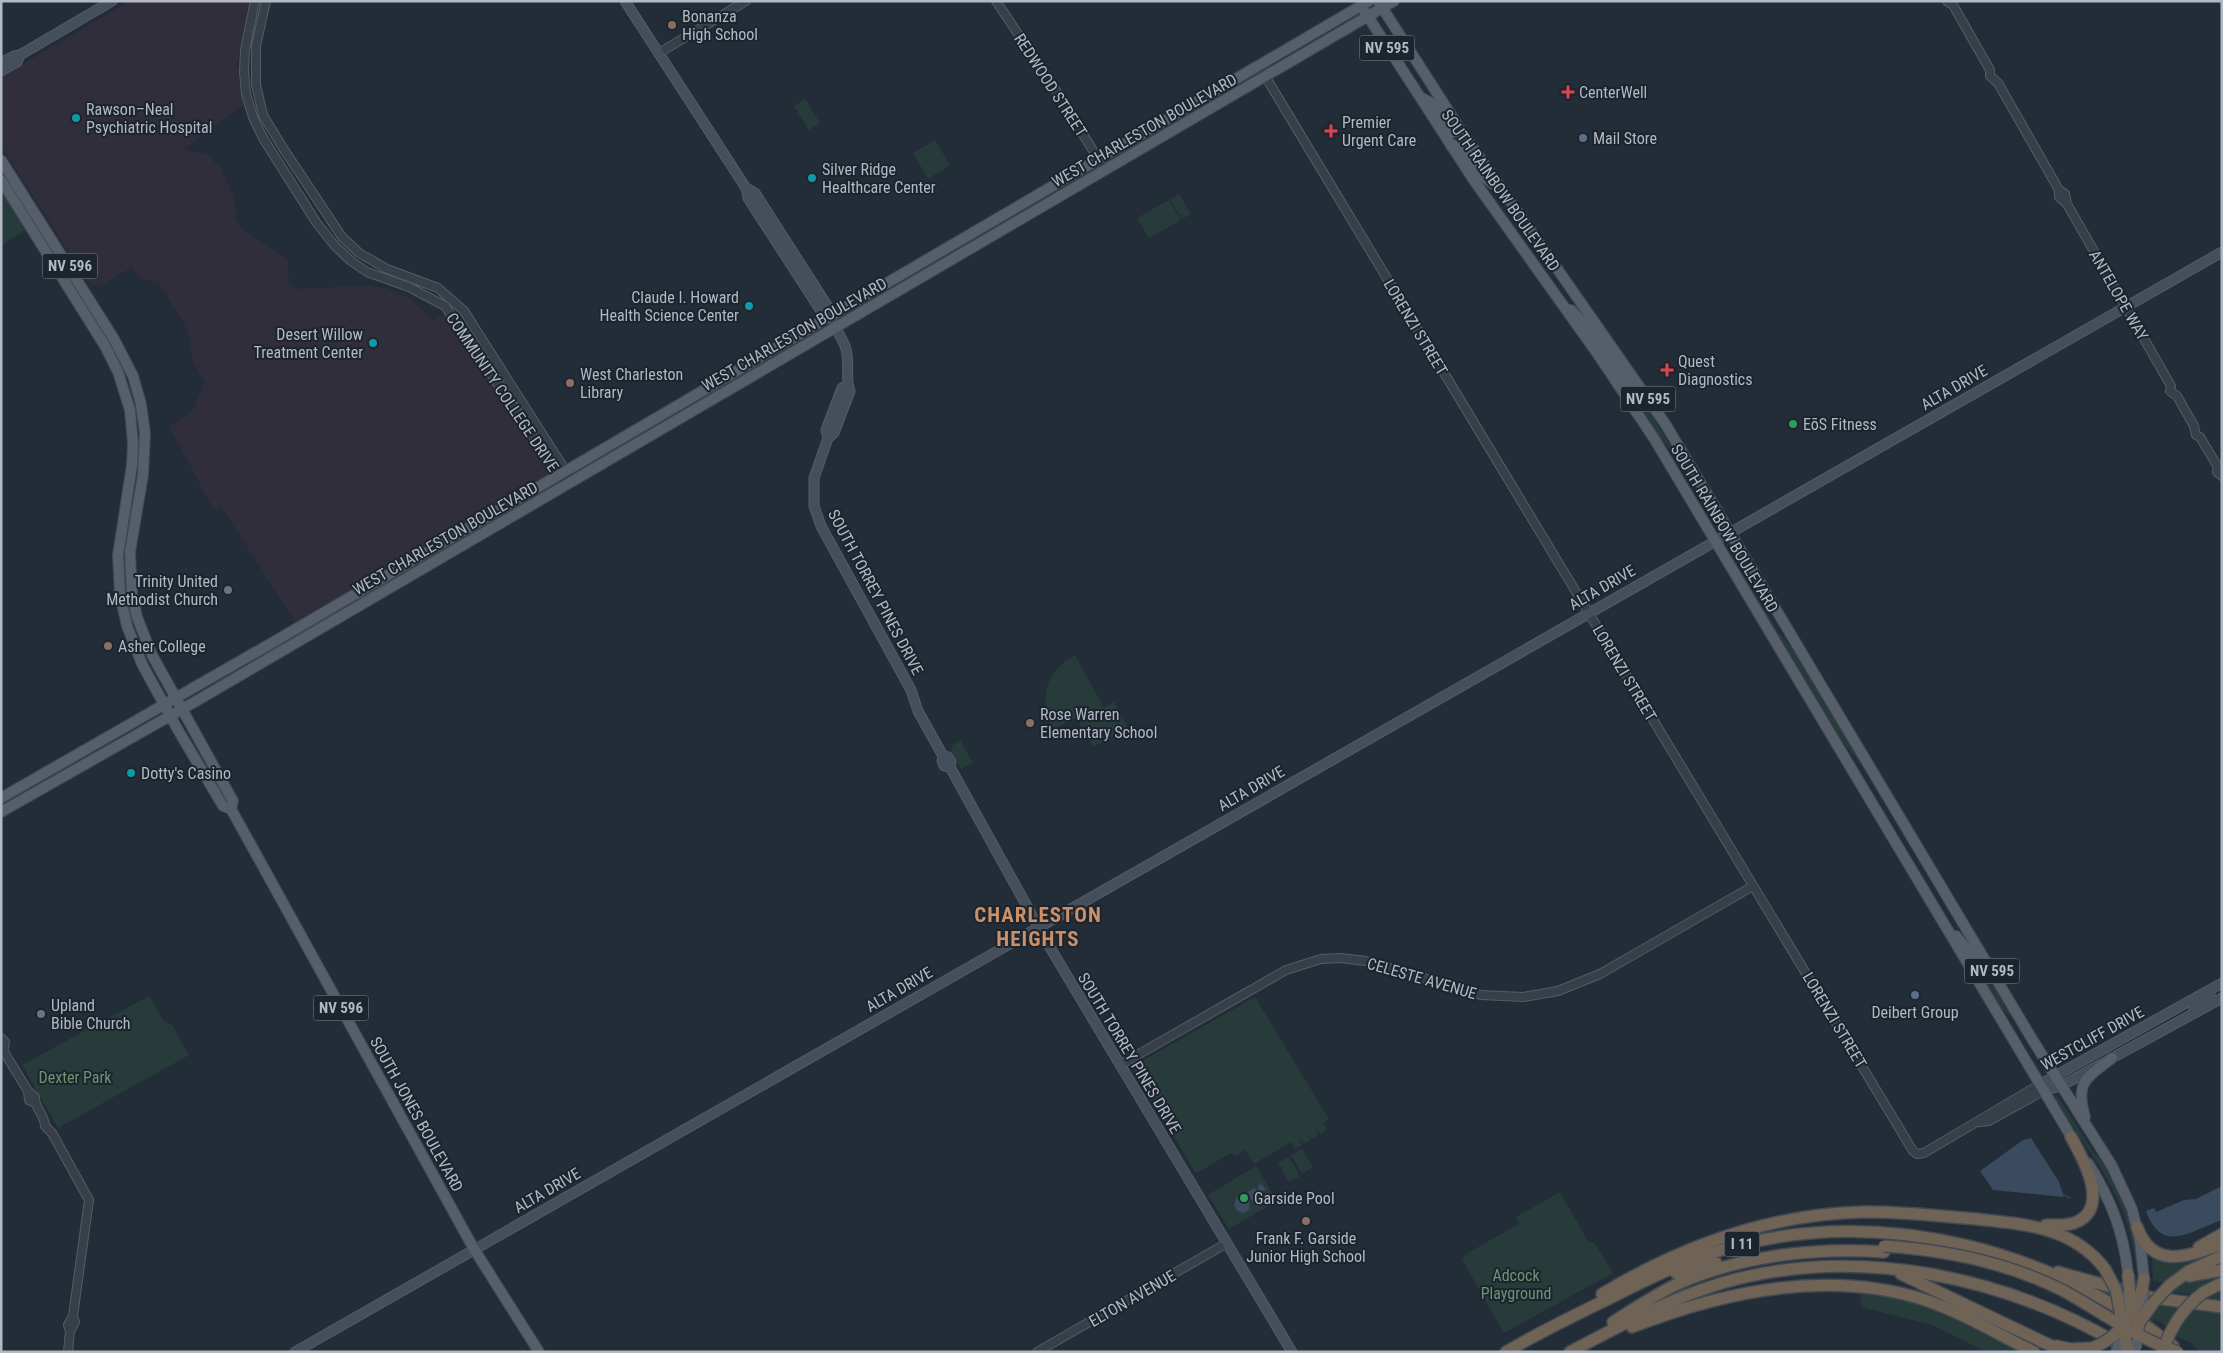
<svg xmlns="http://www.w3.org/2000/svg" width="2223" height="1353" font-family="'Roboto Condensed',sans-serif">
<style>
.medical{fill:#302e3a}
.green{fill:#283b3b}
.water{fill:#3a4b60}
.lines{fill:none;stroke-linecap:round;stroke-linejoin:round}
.stream{stroke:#3a4b60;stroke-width:1}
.tertiary-casing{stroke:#555c66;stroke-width:10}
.secondary-casing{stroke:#555c66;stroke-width:11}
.primary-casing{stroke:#404852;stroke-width:12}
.motorway-casing{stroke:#424953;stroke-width:14}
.tertiary{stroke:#373f49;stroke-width:8}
.secondary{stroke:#454e5b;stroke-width:9}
.primary{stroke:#555e69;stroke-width:10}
.motorway{stroke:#6e6355;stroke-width:11}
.primary-bridge-casing{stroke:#404852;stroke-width:12;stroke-linecap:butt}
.motorway-bridge-casing{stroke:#424953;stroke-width:14;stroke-linecap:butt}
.primary-bridge{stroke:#555e69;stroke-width:10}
.motorway-bridge{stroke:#6e6355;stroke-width:11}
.education-dot{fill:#8d6e63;stroke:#1c242d;stroke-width:2}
.health-dot{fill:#e0444e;stroke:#1c242d;stroke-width:2}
.culture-dot{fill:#0f9aa8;stroke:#1c242d;stroke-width:2}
.service-dot{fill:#5c6f8a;stroke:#1c242d;stroke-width:2}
.leisure-dot{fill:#2e9e5b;stroke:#1c242d;stroke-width:2}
.worship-dot{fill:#6b7280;stroke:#1c242d;stroke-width:2}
.labels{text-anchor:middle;stroke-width:4;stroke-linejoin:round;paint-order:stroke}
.shield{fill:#1c242d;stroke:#858c97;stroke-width:1}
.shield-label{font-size:15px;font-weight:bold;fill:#b2b9c5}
.poi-label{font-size:16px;fill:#b2b9c5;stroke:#1c242d;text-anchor:start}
.street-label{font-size:16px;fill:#b2b9c5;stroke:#1c242d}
.park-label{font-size:16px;fill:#6b9473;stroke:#1c242d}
.district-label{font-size:21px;font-weight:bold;letter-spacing:1px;fill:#cb9067;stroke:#1c242d}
</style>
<rect width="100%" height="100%" fill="#232d38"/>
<!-- medical -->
<path class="medical" d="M130,1H250L237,64L243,105L183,149L206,154L220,167L235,200L236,219L245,232L288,259L289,284L295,289L371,285L385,288L409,298L434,320L440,315H445L474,353L551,469L548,476L295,622L221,506L214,510L169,426L191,413L205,383L192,360L188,330L158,281L139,279L132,267L98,287L87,280L1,146V77Z"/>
<!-- green -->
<path class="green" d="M805,99L820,123L809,130L794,106Z
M935,140L950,165L928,179L913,153Z
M1,190L25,230L1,246Z
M1179,194L1191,214L1182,219L1170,200Z
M1169,200L1181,220L1149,238L1137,218Z
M1626,387L1644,403L1715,516L1716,522L1680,462L1659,436Z
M1728,549L1777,630L1795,652L1900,829L1862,765L1842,742Z
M1075,655L1101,702L1100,706L1055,728C1050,723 1048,717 1047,710C1041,685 1054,667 1075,655Z
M1114,702L1127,726L1126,728L1093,747L1077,719L1102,705L1104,708Z
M960,740L973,763L961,769L951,750L953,745Z
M1965,949L1981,965L2042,1069L2012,1017L2000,1008Z
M147,997H150L163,1020L172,1025L189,1055L58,1128L22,1065Z
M1255,997L1329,1119L1323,1123L1327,1130L1320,1134L1315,1127L1318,1135L1312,1139L1306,1133L1310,1140L1304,1144L1298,1138L1302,1145L1295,1149L1291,1142L1254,1164L1245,1150L1235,1156L1231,1153L1202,1170L1195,1172L1134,1069L1137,1064Z
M2057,1095L2093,1151L2113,1175L2134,1227L2141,1278L2137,1277C2132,1198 2094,1161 2054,1099Z
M1302,1149L1313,1167L1302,1174L1291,1155Z
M1289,1157L1300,1176L1289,1182L1278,1163Z
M1256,1166L1277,1201L1229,1229L1208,1195Z
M1560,1192L1589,1243L1594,1242L1613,1273L1504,1333L1462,1259L1466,1254L1519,1224L1516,1217Z
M2222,1249V1251L2184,1268L2163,1283L2153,1281L2152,1258L2154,1255Z
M2222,1273V1300L2169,1291L2192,1278Z
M2094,1285L2171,1306L2222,1312V1352H2200L2190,1342L2172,1335L2168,1327L2154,1319L2152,1323Z
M1861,1292L1893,1297L1928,1307L2022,1352H1987L1932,1325L1861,1307Z"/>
<!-- water -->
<path class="water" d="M2031,1138L2059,1182L2064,1197L1993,1190L1980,1171L2023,1140Z
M1260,1183L1266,1189L1258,1194L1263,1203L1257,1207L1250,1198L1249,1210L1244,1213L1237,1211L1234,1205L1236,1198L1249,1195L1248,1192L1254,1188L1257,1190Z
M2222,1186V1220C2190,1231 2162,1255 2146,1211L2154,1208L2156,1212L2184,1200L2196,1199Z"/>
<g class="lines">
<!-- stream -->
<path class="stream" d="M2064,1195L2070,1198"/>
<!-- tertiary casing -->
<g class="tertiary-casing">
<path id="tertiary" d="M255,1L245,50L244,72L246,94L253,117L263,138L316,222L335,246L351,261L367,272L409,287L445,306L566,485
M266,1L256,46V85L263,115L283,148L342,237L359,253L387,269L438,288L464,311L572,481
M996,1L1055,89L1105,170
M1947,1L1953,5L1990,70V76L1998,83L2059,190L2065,194L2067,204
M659,53L746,1
M1259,66L1913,1151L1917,1154L1924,1153L2039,1085
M2059,190V197L2067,204L2171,386L2170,391L2177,396L2194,426L2196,435L2200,437L2218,467L2217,472L2222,476
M1,1038L5,1042L4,1048
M1,1047L28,1091L29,1100L35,1103
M1120,1065L1286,970L1321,959L1340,958L1366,961L1481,995L1523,997L1558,991L1600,974L1753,886
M28,1091L35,1097C34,1108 45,1115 45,1126L52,1133L89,1200L73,1316L75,1322L70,1331
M1979,1122L1989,1121L2043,1091
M68,1352L70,1331L68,1325L73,1316
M1037,1352L1227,1243"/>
</g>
<!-- secondary casing -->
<g class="secondary-casing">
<path id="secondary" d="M625,1L746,188L748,198L823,314L830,317
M1,63L14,56L20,55L112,1
M1,71L17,62L20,55
M746,188L755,193L830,310C830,324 842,335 846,349C850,363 845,380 850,391L834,433L828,438
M847,385L842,388L826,430L828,438L814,478V506L821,526L911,690L918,711L943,756L942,761L944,766L950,767
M943,756L948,757L951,762L950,767L1045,939L1292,1352
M2193,1014L2195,1006L2210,995
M2039,1085L2222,983
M2043,1091L2061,1086L2222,998
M295,1352L2222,252"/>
</g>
<!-- primary casing -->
<g class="primary-casing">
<path id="primary" d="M1378,1L1462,132L1666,425L2032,1039L2112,1166L2132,1209L2140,1241L2144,1278
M1365,12L1473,179L1597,353L1655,440L2075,1143
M1420,97L1433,104L1451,132H1462
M1451,146L1458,145L1463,148L1479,173L1493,184
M1,160L114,339L133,376L141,404L145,433L143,475L130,552L132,594L137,617L152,655L233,801L231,809
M1,180L105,346L118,372L130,410L133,444L132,465L118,555L120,595L127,626L142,664L178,730L223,806L231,809L251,845L474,1249L539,1352
M1571,310L1591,331L1636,395L1644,400L1648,399
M1,798L270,644L1369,1
M1,812L198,700L1394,1
M1956,936L1974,958L1986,961
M2085,1117C2075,1081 2086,1079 2112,1058
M2088,1163C2110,1198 2124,1232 2128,1274"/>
</g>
<!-- motorway casing -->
<g class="motorway-casing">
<path id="motorway" d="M2046,1225C2055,1225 2065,1226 2074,1223C2112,1210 2083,1158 2071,1137
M2137,1227C2153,1271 2188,1256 2222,1244
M2199,1247L2222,1234
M2058,1272L2147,1297L2222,1307
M1676,1273L1716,1263
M1901,1274L2064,1352
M2189,1276L2222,1270
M2170,1285L2189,1271L2222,1256
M2204,1292L2222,1283
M1602,1294C1682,1246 1769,1214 1863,1212C1901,1211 1938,1216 1976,1219C2025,1224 2073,1227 2105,1269
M1613,1322C1633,1309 1654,1296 1675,1285C1739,1256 1814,1247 1884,1252
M1632,1327C1724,1291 1828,1269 1925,1300C1963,1313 1998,1334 2034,1352
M2056,1346L2071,1349L2092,1348
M1506,1352C1543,1330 1582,1312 1620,1293C1658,1274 1695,1256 1736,1246C1885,1206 2054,1251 2173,1346
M1570,1352C1619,1326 1669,1299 1722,1283C1853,1245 2001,1275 2117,1343"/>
</g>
<!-- tertiary -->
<use href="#tertiary" class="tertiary"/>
<!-- secondary -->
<use href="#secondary" class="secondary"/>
<!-- primary -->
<use href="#primary" class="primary"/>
<!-- motorway -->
<use href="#motorway" class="motorway"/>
<!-- primary-bridge casing -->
<g class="primary-bridge-casing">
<path id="primary-bridge" d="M2136,1348L2144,1292
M2116,1352L2124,1324L2127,1295"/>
</g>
<!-- motorway-bridge casing -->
<g class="motorway-bridge-casing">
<path id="motorway-bridge" d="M1884,1246C1945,1250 2009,1263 2064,1291C2102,1312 2136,1338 2178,1352
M2105,1269L2116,1290L2128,1352
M2128,1274L2132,1314
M2134,1330L2154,1302L2170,1285
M2092,1348C2120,1338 2141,1307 2144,1278
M2163,1352C2170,1327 2184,1307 2204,1292"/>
</g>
<!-- primary-bridge -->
<use href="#primary-bridge" class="primary-bridge"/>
<!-- motorway-bridge -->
<use href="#motorway-bridge" class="motorway-bridge"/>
</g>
<!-- markers -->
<g class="education-dot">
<circle cx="672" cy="25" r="5"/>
<circle cx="570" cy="383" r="5"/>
<circle cx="108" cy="646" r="5"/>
<circle cx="1030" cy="723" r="5"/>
<circle cx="1306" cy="1221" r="5"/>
</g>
<g class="health-dot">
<path d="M1565.5 84.5h5v5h5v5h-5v5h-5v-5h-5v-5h5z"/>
<path d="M1328.5 123.5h5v5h5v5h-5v5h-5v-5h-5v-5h5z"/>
<path d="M1664.5 362.5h5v5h5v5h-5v5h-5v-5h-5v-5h5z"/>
</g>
<g class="culture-dot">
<circle cx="76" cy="118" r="5"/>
<circle cx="812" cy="178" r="5"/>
<circle cx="749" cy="306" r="5"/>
<circle cx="373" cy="343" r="5"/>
<circle cx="131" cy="773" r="5"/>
</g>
<g class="service-dot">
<circle cx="1583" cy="138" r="5"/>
<circle cx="1915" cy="995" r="5"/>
</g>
<g class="leisure-dot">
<circle cx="1793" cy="424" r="5"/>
<circle cx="1244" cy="1198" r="5"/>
</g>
<g class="worship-dot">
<circle cx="228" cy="590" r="5"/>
<circle cx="41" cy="1014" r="5"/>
</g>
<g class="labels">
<!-- shield labels -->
<g class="shield">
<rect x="1359.5" y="35.5" width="55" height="25" rx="4"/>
<rect x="42.5" y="253.5" width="55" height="25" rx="4"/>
<rect x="1620.5" y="386.5" width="55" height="25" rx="4"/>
<rect x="1964.5" y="958.5" width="55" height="25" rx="4"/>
<rect x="313.5" y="995.5" width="55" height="25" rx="4"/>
<rect x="1724.5" y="1231.5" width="35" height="25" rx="4"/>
</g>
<g class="shield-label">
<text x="1387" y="53">NV 595</text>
<text x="70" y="271">NV 596</text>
<text x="1648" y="404">NV 595</text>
<text x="1992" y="976">NV 595</text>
<text x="341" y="1013">NV 596</text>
<text x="1742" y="1249">I 11</text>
</g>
<!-- poi labels -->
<g class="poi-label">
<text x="682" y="22">Bonanza<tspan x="682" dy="18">High School</tspan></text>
<text x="1579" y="98">CenterWell</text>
<text x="86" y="115">Rawson–Neal<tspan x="86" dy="18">Psychiatric Hospital</tspan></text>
<text x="1342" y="128">Premier<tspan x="1342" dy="18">Urgent Care</tspan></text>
<text x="1593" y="144">Mail Store</text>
<text x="822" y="175">Silver Ridge<tspan x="822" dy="18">Healthcare Center</tspan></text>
<text x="739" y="303" text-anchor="end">Claude I. Howard<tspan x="739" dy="18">Health Science Center</tspan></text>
<text x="363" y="340" text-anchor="end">Desert Willow<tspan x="363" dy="18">Treatment Center</tspan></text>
<text x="1678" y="367">Quest<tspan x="1678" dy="18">Diagnostics</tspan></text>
<text x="580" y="380">West Charleston<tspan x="580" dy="18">Library</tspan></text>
<text x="1803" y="430">EōS Fitness</text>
<text x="218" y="587" text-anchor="end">Trinity United<tspan x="218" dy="18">Methodist Church</tspan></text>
<text x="118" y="652">Asher College</text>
<text x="1040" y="720">Rose Warren<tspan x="1040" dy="18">Elementary School</tspan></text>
<text x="141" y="779">Dotty's Casino</text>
<text x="51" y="1011">Upland<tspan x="51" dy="18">Bible Church</tspan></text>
<text x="1915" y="1018" text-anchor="middle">Deibert Group</text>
<text x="1254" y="1204">Garside Pool</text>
<text x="1306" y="1244" text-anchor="middle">Frank F. Garside<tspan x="1306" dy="18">Junior High School</tspan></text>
</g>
<!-- street labels -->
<g class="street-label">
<text transform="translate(1051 85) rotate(57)" y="6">REDWOOD STREET</text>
<text transform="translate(1144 130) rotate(-30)" y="6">WEST CHARLESTON BOULEVARD</text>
<text transform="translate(1501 190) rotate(55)" y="6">SOUTH RAINBOW BOULEVARD</text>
<text transform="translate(2119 295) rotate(60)" y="6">ANTELOPE WAY</text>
<text transform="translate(1416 327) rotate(59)" y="6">LORENZI STREET</text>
<text transform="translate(794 334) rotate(-30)" y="6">WEST CHARLESTON BOULEVARD</text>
<text transform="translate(1954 387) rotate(-30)" y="6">ALTA DRIVE</text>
<text transform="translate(503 392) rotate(56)" y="6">COMMUNITY COLLEGE DRIVE</text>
<text transform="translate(1725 528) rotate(59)" y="6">SOUTH RAINBOW BOULEVARD</text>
<text transform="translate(445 538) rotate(-30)" y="6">WEST CHARLESTON BOULEVARD</text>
<text transform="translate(1602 587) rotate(-30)" y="6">ALTA DRIVE</text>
<text transform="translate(876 592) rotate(62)" y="6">SOUTH TORREY PINES DRIVE</text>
<text transform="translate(1625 673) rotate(59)" y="6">LORENZI STREET</text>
<text transform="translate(1251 788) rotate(-30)" y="6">ALTA DRIVE</text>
<text transform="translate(1422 978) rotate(16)" y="6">CELESTE AVENUE</text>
<text transform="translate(899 989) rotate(-30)" y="6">ALTA DRIVE</text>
<text transform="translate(1835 1020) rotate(59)" y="6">LORENZI STREET</text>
<text transform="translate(2092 1038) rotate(-29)" y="6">WESTCLIFF DRIVE</text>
<text transform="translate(1130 1053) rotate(59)" y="6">SOUTH TORREY PINES DRIVE</text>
<text transform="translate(417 1114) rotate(61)" y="6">SOUTH JONES BOULEVARD</text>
<text transform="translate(547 1190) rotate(-30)" y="6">ALTA DRIVE</text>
<text transform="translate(1132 1298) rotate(-30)" y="6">ELTON AVENUE</text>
</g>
<!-- park labels -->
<g class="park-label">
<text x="75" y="1083">Dexter Park</text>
<text x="1516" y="1281">Adcock<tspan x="1516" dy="18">Playground</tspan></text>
</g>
<!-- district labels -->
<g class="district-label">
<text x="1038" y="922">CHARLESTON<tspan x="1038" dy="24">HEIGHTS</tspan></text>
</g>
</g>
<!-- border -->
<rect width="2223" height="1353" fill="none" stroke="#b2b9c5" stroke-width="5"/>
</svg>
